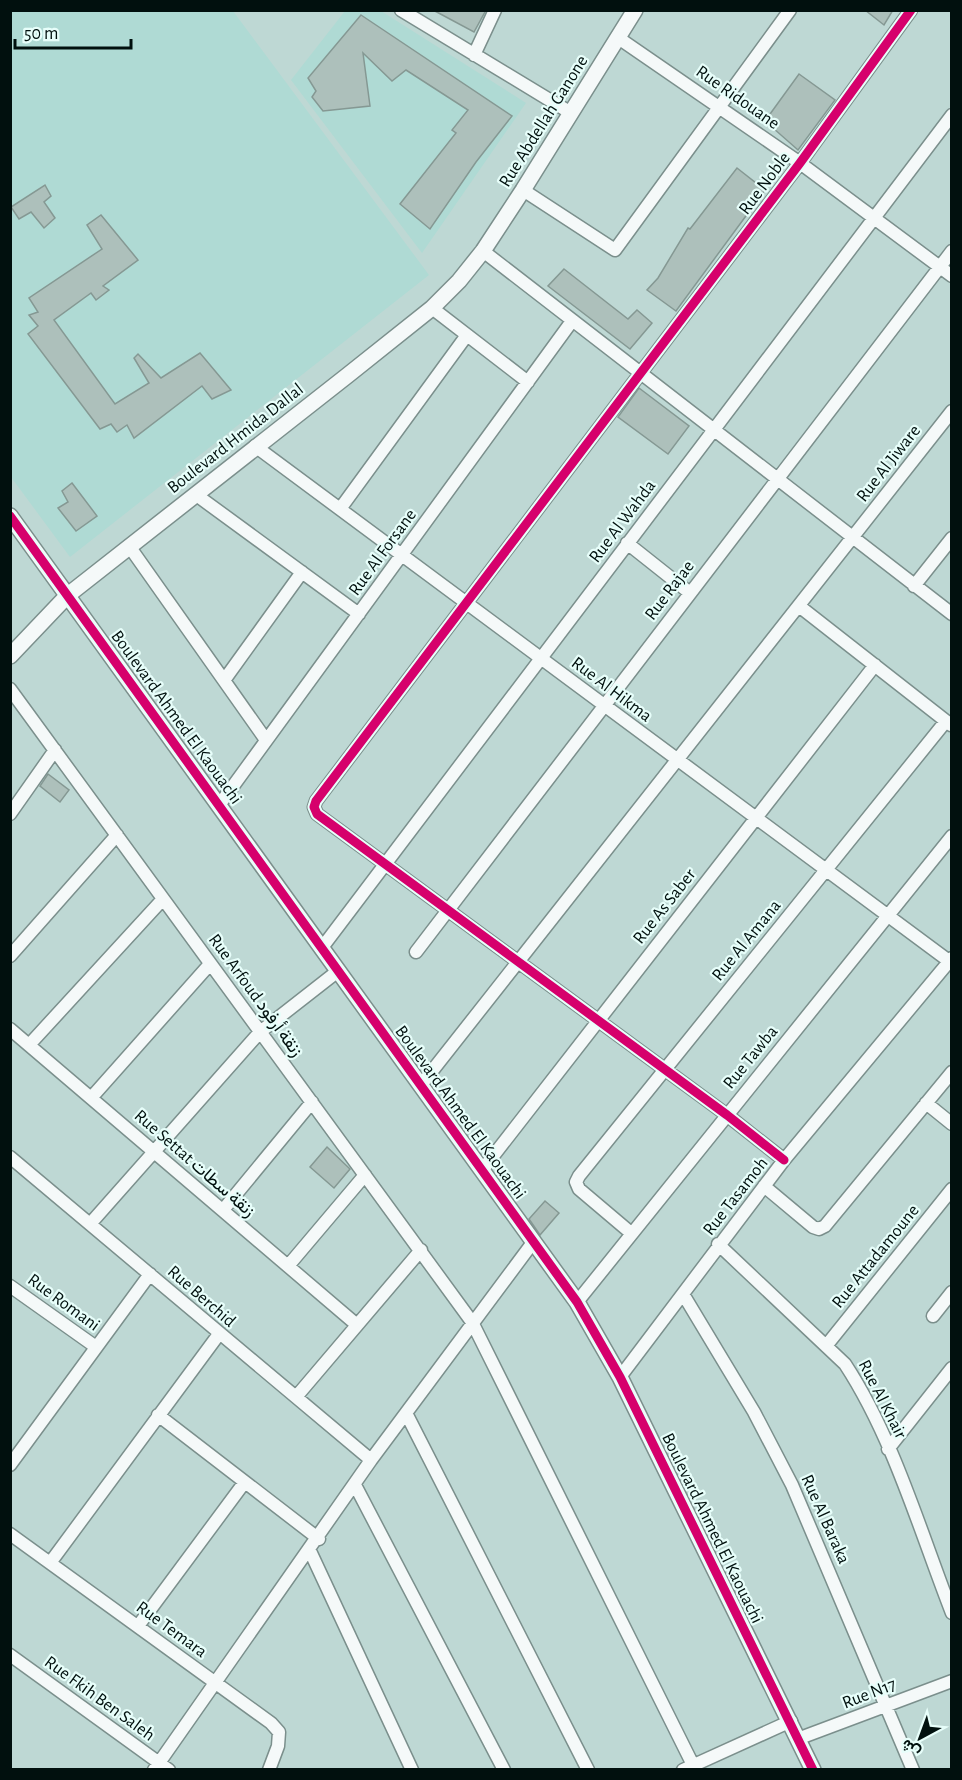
<svg xmlns="http://www.w3.org/2000/svg" width="962" height="1780" font-family="'Alegreya Sans',Vazirmatn,sans-serif">
<style>
.built{fill:#afdad4}
.building{fill:#adc0bb;stroke:#859893;stroke-width:1.5}
.lines{fill:none;stroke-linecap:round;stroke-linejoin:round}
.minor-casing{stroke:#7b8f8c;stroke-width:15}
.tertiary-casing{stroke:#7b8f8c;stroke-width:18}
.minor{stroke:#f5f9f9;stroke-width:12}
.tertiary{stroke:#f5f9f9;stroke-width:15}
.cycleway-casing{stroke:#e7fefa;stroke-width:13}
.cycleway{stroke:#d6006c;stroke-width:9}
.labels{text-anchor:middle;stroke-width:4.5;stroke-linejoin:round;paint-order:stroke}
.street-label{font-size:18px;fill:#01100e;stroke:#e7fefa}
</style>
<rect width="100%" height="100%" fill="#bed8d4"/>
<!-- built -->
<path class="built" d="M13,10L233,11L429,275L70,557L11,477L10,14Z
M345,11H381L526,103L422,253L291,80Z"/>
<!-- building -->
<path class="building" d="M433,10H486L474,32Z
M865,10H893L884,25Z
M361,15L512,116L476,162L430,229L400,204L456,133L452,130L468,110L406,70L392,81L363,53L370,106L323,111L312,97L316,91L308,78Z
M799,74L835,100L798,150L765,121Z
M737,168L765,190L676,311L647,290L658,278L688,228L690,229Z
M45,185L51,196L44,202L55,218L44,228L31,212L19,219L11,207Z
M101,215L138,260L103,286L109,290L96,300L91,293L54,320L115,404L149,383L134,358L138,354L161,378L200,353L231,390L212,399L202,386L134,438L127,425L117,432L111,424L100,429L28,334L38,326L29,315L38,312L29,298L102,249L87,225Z
M564,269L628,319L637,310L652,323L630,349L548,286Z
M639,388L689,426L668,454L618,417Z
M72,483L97,516L76,531L58,508L68,502L62,491Z
M48,774L69,790L60,802L40,786Z
M327,1147L350,1169L334,1188L310,1167Z
M545,1201L559,1213L540,1235L529,1219Z"/>
<g class="lines">
<!-- minor casing -->
<g class="minor-casing">
<path id="minor" d="M401,10L571,113
M617,37L800,163L952,276
M474,55L495,10
M523,190L615,250L790,10
M483,251L952,614
M432,308L528,382
M255,446L949,961
M195,494L359,614
M340,509L467,335
M627,543L690,593
M129,546L266,740
M914,586L952,538
M799,606L951,725
M225,679L302,572
M10,689L472,1322L693,1765
M220,804L572,321
M10,814L55,750
M321,949L952,115
M416,952L952,251
M10,956L117,835
M10,1029L357,1325
M29,1045L163,899
M421,1085L952,411
M91,1098L210,964
M926,1103L952,1124
M10,1157L371,1460
M784,1160L727,1115L317,814L314,807L316,801L800,163L911,10
M483,1169L875,665
M764,1186L813,1227L819,1229L825,1226L952,1072
M223,1210L312,1102
M90,1224L260,1032L338,971
M631,1233L579,1189L576,1182L579,1176L946,721
M718,1244L845,1364C893,1437 920,1531 952,1613
M288,1266L365,1175
M10,1286L96,1347
M683,1294L754,1412L792,1485L913,1770
M577,1302L952,836
M933,1316L952,1292
M826,1346L952,1189
M620,1377L784,1160L952,958
M296,1397L421,1250
M406,1413L588,1770
M158,1415L319,1539
M888,1449L952,1368
M10,1465L150,1274
M355,1485L504,1770
M10,1534L271,1723L279,1732L278,1746L269,1770
M310,1551L412,1770
M50,1563L219,1334
M138,1626L244,1483
M10,1655L169,1770
M800,1738L952,1681
M154,1770L371,1460L534,1241
M683,1770L791,1721"/>
</g>
<!-- tertiary casing -->
<g class="tertiary-casing">
<path id="tertiary" d="M10,516L577,1302L620,1377L813,1770
M10,656L68,595L348,375L432,308L459,281L483,251L523,190L635,10"/>
</g>
<!-- minor -->
<use href="#minor" class="minor"/>
<!-- tertiary -->
<use href="#tertiary" class="tertiary"/>
<!-- cycleway casing -->
<g class="cycleway-casing">
<path id="cycleway" d="M10,516L577,1302L620,1377L813,1770
M784,1160L727,1115L317,814L314,807L316,801L800,163L911,10"/>
</g>
<!-- cycleway -->
<use href="#cycleway" class="cycleway"/>
</g>
<g class="labels">
<!-- street labels -->
<g class="street-label">
<text transform="translate(738 97) rotate(35)" y="6">Rue Ridouane</text>
<text transform="translate(543 121) rotate(-58)" y="6">Rue Abdellah Ganone</text>
<text transform="translate(764 183) rotate(-53)" y="6">Rue Noble</text>
<text transform="translate(235 438) rotate(-38)" y="6">Boulevard Hmida Dallal</text>
<text transform="translate(888 463) rotate(-52)" y="6">Rue Al Jiware</text>
<text transform="translate(622 521) rotate(-53)" y="6">Rue Al Wahda</text>
<text transform="translate(382 552) rotate(-54)" y="6">Rue Al Forsane</text>
<text transform="translate(669 590) rotate(-53)" y="6">Rue Rajae</text>
<text transform="translate(612 689) rotate(37)" y="6">Rue Al Hikma</text>
<text transform="translate(177 717) rotate(54)" y="6">Boulevard Ahmed El Kaouachi</text>
<text transform="translate(664 906) rotate(-52)" y="6">Rue As Saber</text>
<text transform="translate(746 940) rotate(-51)" y="6">Rue Al Amana</text>
<text transform="translate(256 995) rotate(54)" y="6">Rue Arfoud زنقة أرفود</text>
<text transform="translate(750 1057) rotate(-51)" y="6">Rue Tawba</text>
<text transform="translate(461 1112) rotate(54)" y="6">Boulevard Ahmed El Kaouachi</text>
<text transform="translate(195 1163) rotate(41)" y="6">Rue Settat زنقة سطات</text>
<text transform="translate(735 1196) rotate(-52)" y="6">Rue Tasamoh</text>
<text transform="translate(875 1256) rotate(-51)" y="6">Rue Attadamoune</text>
<text transform="translate(202 1296) rotate(41)" y="6">Rue Berchid</text>
<text transform="translate(64 1302) rotate(36)" y="6">Rue Romani</text>
<text transform="translate(883 1399) rotate(63)" y="6">Rue Al Khair</text>
<text transform="translate(826 1519) rotate(66)" y="6">Rue Al Baraka</text>
<text transform="translate(713 1528) rotate(64)" y="6">Boulevard Ahmed El Kaouachi</text>
<text transform="translate(172 1629) rotate(36)" y="6">Rue Temara</text>
<text transform="translate(869 1693) rotate(-21)" y="6">Rue N17</text>
<text transform="translate(100 1698) rotate(36)" y="6">Rue Fkih Ben Saleh</text>
</g>
</g>
<!-- border -->
<rect width="962" height="1780" fill="none" stroke="#01100e" stroke-width="24"/>
<!-- north arrow -->
<g transform="translate(920 1738) rotate(221)" stroke="#e7fefa" stroke-width="4.5" paint-order="stroke">
<path d="M0-4.5L10 22L0 15L-10 22Z" fill="#01100e"/>
<text y="-9" font-size="16" font-weight="bold" text-anchor="middle" fill="#01100e">ش</text>
</g>
<!-- scale -->
<path d="M15 39v9h116v-9" fill="none" stroke="#01100e" stroke-width="3"/>
<text x="24" y="39" font-size="18" fill="#01100e" stroke="#e7fefa" stroke-width="4.5" paint-order="stroke">50 m</text>
</svg>
